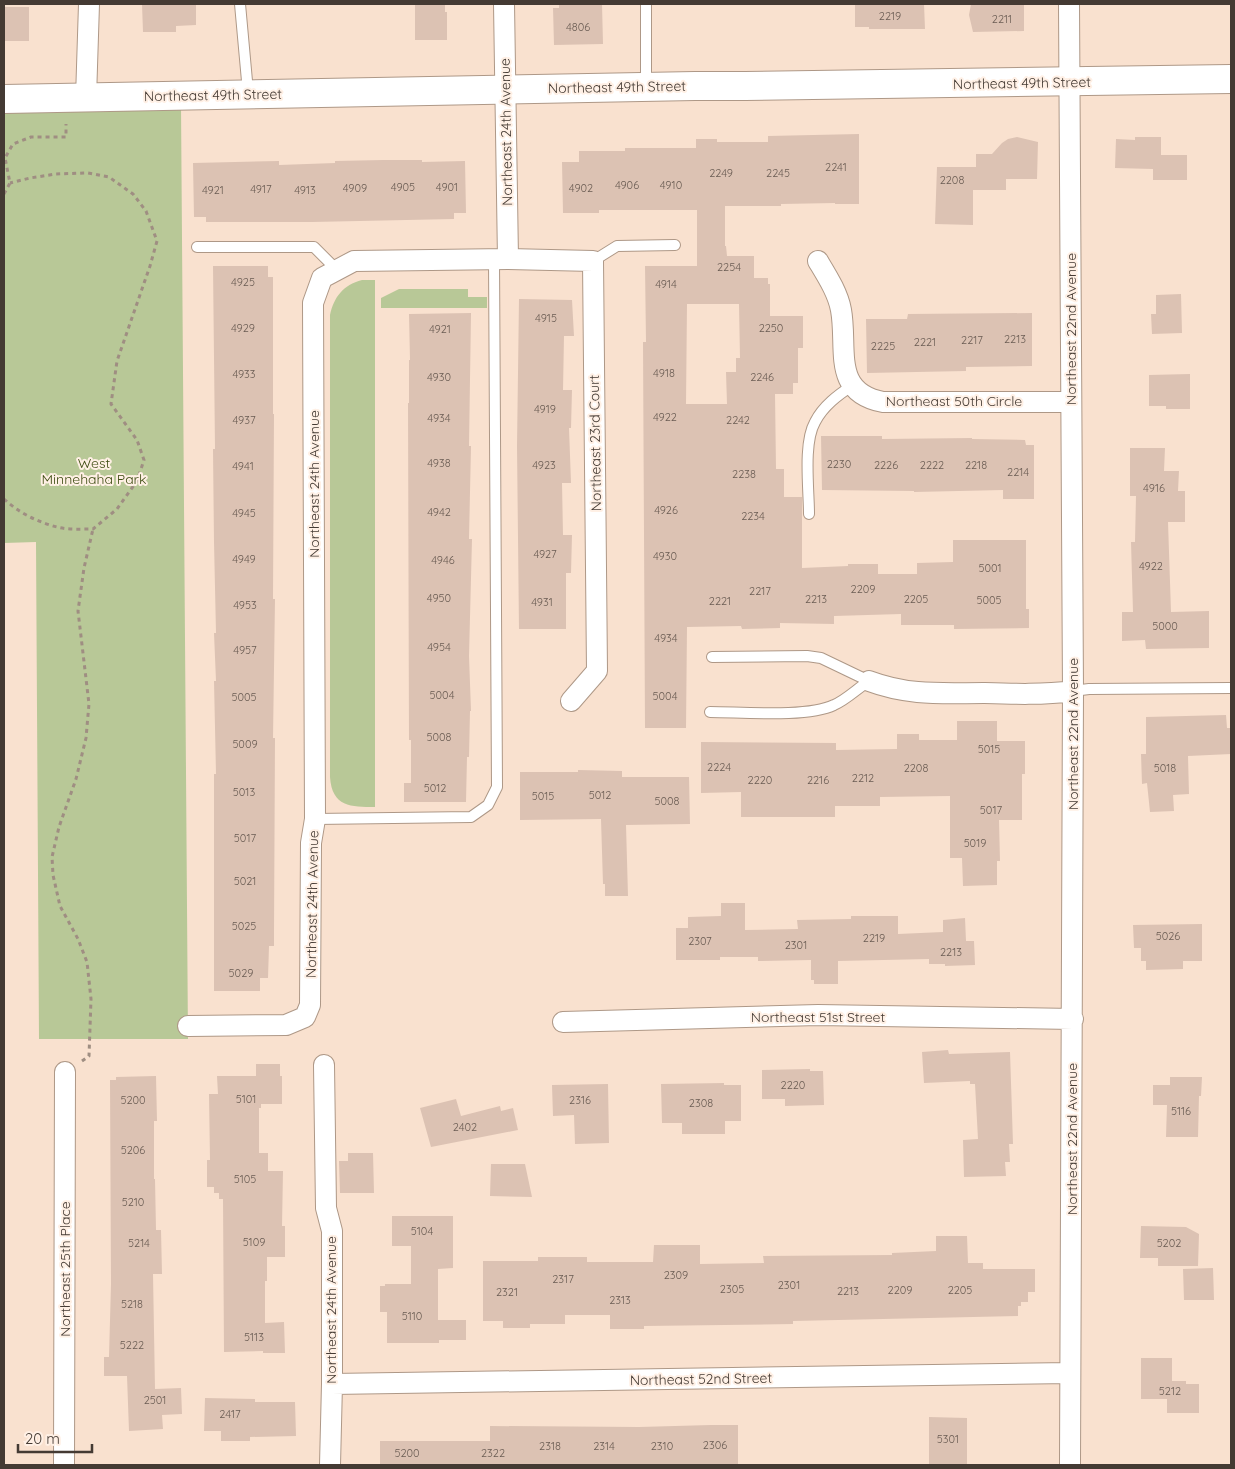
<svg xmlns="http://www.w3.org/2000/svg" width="1235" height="1469" font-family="Quicksand,sans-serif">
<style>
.green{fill:#b8c897}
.building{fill:#dcc2b3;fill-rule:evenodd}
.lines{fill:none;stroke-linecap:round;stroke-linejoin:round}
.lane-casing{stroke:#ae9887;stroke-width:12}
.street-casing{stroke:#ae9887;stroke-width:22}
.secondary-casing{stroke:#ae9887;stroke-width:30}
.path{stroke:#9f8e82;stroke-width:3;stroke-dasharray:4 4;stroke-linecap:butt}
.lane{stroke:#fff;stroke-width:10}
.street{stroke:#fff;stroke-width:20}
.secondary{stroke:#fff;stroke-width:28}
.labels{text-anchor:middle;stroke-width:4;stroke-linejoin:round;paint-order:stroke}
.number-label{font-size:11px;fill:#6a5c53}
.street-label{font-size:14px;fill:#443a33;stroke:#fff0e5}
.park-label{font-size:14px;fill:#3e4c12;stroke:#fff0e5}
</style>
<rect width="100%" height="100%" fill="#f9e1cf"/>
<!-- green -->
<path class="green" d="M181,105L188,1039H39L36,542L4,543V107Z
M362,280H375V807C351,807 332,807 330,777V315C334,297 343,285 362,280Z
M399,289H468V297H487V308H381V298Z"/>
<!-- building -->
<path class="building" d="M142,4H196V25L176,26V32H143Z
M415,4H445V12H447V40H415Z
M559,4H602L603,44L554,45L553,8H559Z
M869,4H924L925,29H869V27H855V5Z
M971,4H1024V31L973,32L969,15Z
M4,7H29V41H4Z
M859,134V204H835V203L781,204V206H725V246H726L727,256H754V278H768V284H770V316H803V348H798V383H793V394H775L776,469H784V497H802V568L848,566V564H878V574H917V563L953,562V540H1026V609H1029V628L954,629V625H901V614L834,616V624L780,623V628L742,629L741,626L687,627L686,728H645L643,342H646L645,266H697V210H599V213H563L562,162H579V151H625V148H696V139H717V142H768V136ZM687,304H739L740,358H736V372H726L727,404H686Z
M1017,137L1038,142L1037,179H1006V190H973V225L935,224L937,167H976V154H992L1002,143L1008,139Z
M1135,137H1161V155H1187V180H1153V169L1115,168L1116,139L1135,140Z
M383,160H422V162L465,161L466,213H454V219L312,222H206V217H194L193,163L279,161V165L335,163V161Z
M213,266H268V277H273V414H274L273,599H275L273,738H275L274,932V946H269L268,978H260V991H214V774H216L214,681H216L214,633H216L214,542L213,449H215Z
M1181,294L1182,333L1152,334L1151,314H1156V295Z
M519,299L572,300L574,336H564L563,390H572L571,428H569L571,483H562L563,535H572L571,573H566V629H519L517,446Z
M471,313L469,446H471L469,539H472L469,656L471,711H470L469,757H467L466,802H404V783H411V740H409L408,403H409V360H410L409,314Z
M1032,313V366L966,367V371L867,373L866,319H907L908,314Z
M1190,374V409H1166V406H1149V375Z
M821,436H882V439L972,438V439L1025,440L1026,445H1034V499H1003V490L914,492V491L822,490Z
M1130,448H1165L1164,471H1179L1178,491H1185V522H1168L1171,612L1209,611V648L1146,649L1145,640L1122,641V612H1133L1131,542H1135L1136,496H1130Z
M1226,715L1227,728H1231V754L1188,756L1189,794L1173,795L1174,811L1150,812L1147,783L1142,784L1141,754H1146V717Z
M957,721H997V741H1025V774H1022V820H999L1000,861H997V885L963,886L962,858H950V796L880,797V806H835V817H741V792L701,793V742L836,743V750L897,749V734H919V740H957Z
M578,770L622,771V777H689L690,824L626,825L628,896H605V884H603L601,819L520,820V772H578Z
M721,903H745V930L798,929L797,920L851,919V916H898V934L943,932V920L965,918L966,941H974L975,965L945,966V964H929V959L838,961V984H814V980H811V960L758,961V957H720V960H676V928H688V917L721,916Z
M1202,924V961H1183V969L1146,970V961H1141V948H1134L1133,925Z
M948,1050L949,1054L1010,1052L1013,1144H1009L1010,1162H1005L1006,1176L964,1177L963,1140L978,1139L975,1084H970V1081L924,1083L922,1052Z
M256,1064H280V1076H282V1104H261V1108H259V1153H268V1171H283L282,1226H285V1257H267V1281H265V1323L284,1322L285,1353H263V1351L224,1352L223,1199H219V1193H214V1187H207V1160H210L209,1094H218L217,1076H256Z
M810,1069V1071H823L824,1105L785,1106V1099H762V1070Z
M156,1076L157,1121H154V1179H155L156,1230H161L162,1274H153L155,1389L181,1388L182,1414L162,1415L163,1429L129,1431L127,1376H104V1357H109L111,1284L110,1080H116V1077Z
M1170,1077H1202L1201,1096H1199L1198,1137H1166L1167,1105H1153V1085H1170Z
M724,1083V1085H741V1121H725V1134H682V1123H662L661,1084Z
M608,1084L609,1143L575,1144L574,1115L553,1116L552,1085Z
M456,1099L461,1116L500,1106L501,1111L513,1108L518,1130L431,1147L420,1108Z
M348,1153H373L374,1193H340L339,1161H348Z
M491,1164H525L532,1197L490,1196Z
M392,1216H453V1268L438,1269V1320H466V1340H439V1343H387V1312H380V1286H385V1284H411V1246H392Z
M1141,1226L1186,1227L1199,1234L1198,1266H1158V1258H1140Z
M936,1236H967L968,1263H983V1269H1035V1292H1028V1302H1021V1306H1018V1316L793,1321V1324L644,1326V1329H610V1315H565V1324H530V1328H503V1321H483V1261H538V1257H587V1262H653L654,1245H700V1264L764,1263L763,1256L892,1255V1253L936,1251Z
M1213,1268L1214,1300H1184L1183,1269Z
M1141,1358H1172V1381H1186V1384H1199V1413H1167V1399H1141Z
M205,1398L255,1399V1402H295L296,1436L250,1437V1441H221V1431H204Z
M929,1417L967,1418V1465H929Z
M711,1425H738V1465H380V1441H490V1426L639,1427Z"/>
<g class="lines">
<!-- lane casing -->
<g class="lane-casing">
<path id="lane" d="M240,4L248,92
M646,4V87
M197,247H314L337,270
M593,261L617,246L675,245
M809,514C809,489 803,443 815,422C823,406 838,395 853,385
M712,657L807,656L821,658L869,681
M1073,691L1089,689L1231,688
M710,712C741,712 807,718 834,705C846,700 858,688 869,681
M315,819L471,817L488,805L497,787L494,259"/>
</g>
<!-- street casing -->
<g class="street-casing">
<path id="street" d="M504,4L508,259
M1069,4L1073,691L1070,1465
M86,98L89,4
M818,261C827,276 838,293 841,310C848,348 831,392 883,402H1071
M869,681C909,696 942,693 984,693C1014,694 1043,695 1073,691
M563,1022L818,1015L1073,1019
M188,1026L286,1025L305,1017L310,1005L311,843L315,819L313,303L322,278L354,261L508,259L593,261L597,671L571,701
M324,1065L326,1208L332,1231V1384L330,1465
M332,1384L1070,1373
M64,1465L65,1072"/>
</g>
<!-- secondary casing -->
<g class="secondary-casing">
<path id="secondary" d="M4,99L695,86H745L1231,79"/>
</g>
<!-- path -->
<path class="path" d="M4,194L10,183L5,158L13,144L31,137H66V124
M4,499C18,512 37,522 57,527C68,530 81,529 93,529L117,509L137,481L144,460L137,440L111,404L117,361L150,266L157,241L146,211L133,194L109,177L88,173L56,174L30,178L10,183
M82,1061L89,1056L91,999L87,962L78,939L60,906L53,875L52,857L59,827L76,779L86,738L89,704L78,611L84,568L93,529"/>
<!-- lane -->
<use href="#lane" class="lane"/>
<!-- street -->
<use href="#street" class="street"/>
<!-- secondary -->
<use href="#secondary" class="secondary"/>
</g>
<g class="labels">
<!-- number labels -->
<g class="number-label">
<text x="890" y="20">2219</text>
<text x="1002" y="23">2211</text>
<text x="578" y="31">4806</text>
<text x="836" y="171">2241</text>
<text x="721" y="177">2249</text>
<text x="778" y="177">2245</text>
<text x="952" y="184">2208</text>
<text x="627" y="189">4906</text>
<text x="671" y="189">4910</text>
<text x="403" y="191">4905</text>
<text x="447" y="191">4901</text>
<text x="355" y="192">4909</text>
<text x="581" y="192">4902</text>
<text x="261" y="193">4917</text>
<text x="213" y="194">4921</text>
<text x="305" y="194">4913</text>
<text x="729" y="271">2254</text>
<text x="243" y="286">4925</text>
<text x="666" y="288">4914</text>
<text x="546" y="322">4915</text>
<text x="243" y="332">4929</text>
<text x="771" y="332">2250</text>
<text x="440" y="333">4921</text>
<text x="1015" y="343">2213</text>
<text x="972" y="344">2217</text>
<text x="925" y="346">2221</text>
<text x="883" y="350">2225</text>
<text x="664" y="377">4918</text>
<text x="244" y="378">4933</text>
<text x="439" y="381">4930</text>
<text x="762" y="381">2246</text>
<text x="545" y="413">4919</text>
<text x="665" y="421">4922</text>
<text x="439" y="422">4934</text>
<text x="244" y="424">4937</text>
<text x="738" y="424">2242</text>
<text x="439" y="467">4938</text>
<text x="839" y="468">2230</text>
<text x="544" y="469">4923</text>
<text x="886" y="469">2226</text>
<text x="932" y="469">2222</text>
<text x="976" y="469">2218</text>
<text x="243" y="470">4941</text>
<text x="1018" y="476">2214</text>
<text x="744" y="478">2238</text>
<text x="1154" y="492">4916</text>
<text x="666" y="514">4926</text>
<text x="439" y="516">4942</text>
<text x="244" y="517">4945</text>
<text x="753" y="520">2234</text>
<text x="545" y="558">4927</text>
<text x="665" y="560">4930</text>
<text x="244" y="563">4949</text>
<text x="443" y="564">4946</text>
<text x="1151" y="570">4922</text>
<text x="990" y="572">5001</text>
<text x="863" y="593">2209</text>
<text x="760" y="595">2217</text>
<text x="439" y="602">4950</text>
<text x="816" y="603">2213</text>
<text x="916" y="603">2205</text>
<text x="989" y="604">5005</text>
<text x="720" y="605">2221</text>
<text x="542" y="606">4931</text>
<text x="245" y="609">4953</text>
<text x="1165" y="630">5000</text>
<text x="666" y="642">4934</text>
<text x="439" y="651">4954</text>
<text x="245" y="654">4957</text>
<text x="442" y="699">5004</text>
<text x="665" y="700">5004</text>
<text x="244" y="701">5005</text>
<text x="439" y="741">5008</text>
<text x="245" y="748">5009</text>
<text x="989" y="753">5015</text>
<text x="719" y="771">2224</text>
<text x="916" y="772">2208</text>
<text x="1165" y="772">5018</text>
<text x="863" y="782">2212</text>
<text x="760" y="784">2220</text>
<text x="818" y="784">2216</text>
<text x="435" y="792">5012</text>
<text x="244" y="796">5013</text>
<text x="600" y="799">5012</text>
<text x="543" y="800">5015</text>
<text x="667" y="805">5008</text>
<text x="991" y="814">5017</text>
<text x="245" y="842">5017</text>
<text x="975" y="847">5019</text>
<text x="245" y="885">5021</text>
<text x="244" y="930">5025</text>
<text x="1168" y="940">5026</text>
<text x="874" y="942">2219</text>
<text x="700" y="945">2307</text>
<text x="796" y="949">2301</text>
<text x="951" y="956">2213</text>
<text x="241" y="977">5029</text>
<text x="793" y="1089">2220</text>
<text x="246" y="1103">5101</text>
<text x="133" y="1104">5200</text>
<text x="580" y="1104">2316</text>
<text x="701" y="1107">2308</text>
<text x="1181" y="1115">5116</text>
<text x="465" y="1131">2402</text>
<text x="133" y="1154">5206</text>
<text x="245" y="1183">5105</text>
<text x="133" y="1206">5210</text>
<text x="422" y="1235">5104</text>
<text x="254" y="1246">5109</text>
<text x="139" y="1247">5214</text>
<text x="1169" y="1247">5202</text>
<text x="676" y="1279">2309</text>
<text x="563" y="1283">2317</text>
<text x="789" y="1289">2301</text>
<text x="732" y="1293">2305</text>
<text x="900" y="1294">2209</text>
<text x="960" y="1294">2205</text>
<text x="848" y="1295">2213</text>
<text x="507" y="1296">2321</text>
<text x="620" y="1304">2313</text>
<text x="132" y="1308">5218</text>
<text x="412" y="1320">5110</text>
<text x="254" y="1341">5113</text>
<text x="132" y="1349">5222</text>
<text x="1170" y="1395">5212</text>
<text x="155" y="1404">2501</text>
<text x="230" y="1418">2417</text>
<text x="948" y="1443">5301</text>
<text x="715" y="1449">2306</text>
<text x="550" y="1450">2318</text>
<text x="604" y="1450">2314</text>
<text x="662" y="1450">2310</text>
<text x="407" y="1457">5200</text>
<text x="493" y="1457">2322</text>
</g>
<!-- street labels -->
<g class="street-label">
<text transform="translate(1022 83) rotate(-1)" y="5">Northeast 49th Street</text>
<text transform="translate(617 87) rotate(-1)" y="5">Northeast 49th Street</text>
<text transform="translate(213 95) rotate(-1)" y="5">Northeast 49th Street</text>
<text transform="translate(506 132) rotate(-91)" y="5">Northeast 24th Avenue</text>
<text transform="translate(1071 329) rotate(-90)" y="5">Northeast 22nd Avenue</text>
<text x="954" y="406">Northeast 50th Circle</text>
<text transform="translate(595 443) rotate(-91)" y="5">Northeast 23rd Court</text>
<text transform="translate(314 484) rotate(-90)" y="5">Northeast 24th Avenue</text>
<text transform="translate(1073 734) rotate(-90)" y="5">Northeast 22nd Avenue</text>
<text transform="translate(312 904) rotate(-89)" y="5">Northeast 24th Avenue</text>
<text x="818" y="1022">Northeast 51st Street</text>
<text transform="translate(1072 1139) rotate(-90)" y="5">Northeast 22nd Avenue</text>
<text transform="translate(65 1269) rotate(-90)" y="5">Northeast 25th Place</text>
<text transform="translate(331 1310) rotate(-90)" y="5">Northeast 24th Avenue</text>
<text transform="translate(701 1379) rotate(-1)" y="5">Northeast 52nd Street</text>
</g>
<!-- park labels -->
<g class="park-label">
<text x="94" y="468">West<tspan x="94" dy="16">Minnehaha Park</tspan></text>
</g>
</g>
<!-- border -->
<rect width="1235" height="1469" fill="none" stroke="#443a33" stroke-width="10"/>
<!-- scale -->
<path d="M18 1444v8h74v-8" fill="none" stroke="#443a33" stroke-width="2.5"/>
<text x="25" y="1444" font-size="15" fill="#443a33" stroke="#fff0e5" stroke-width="4" paint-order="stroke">20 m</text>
</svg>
